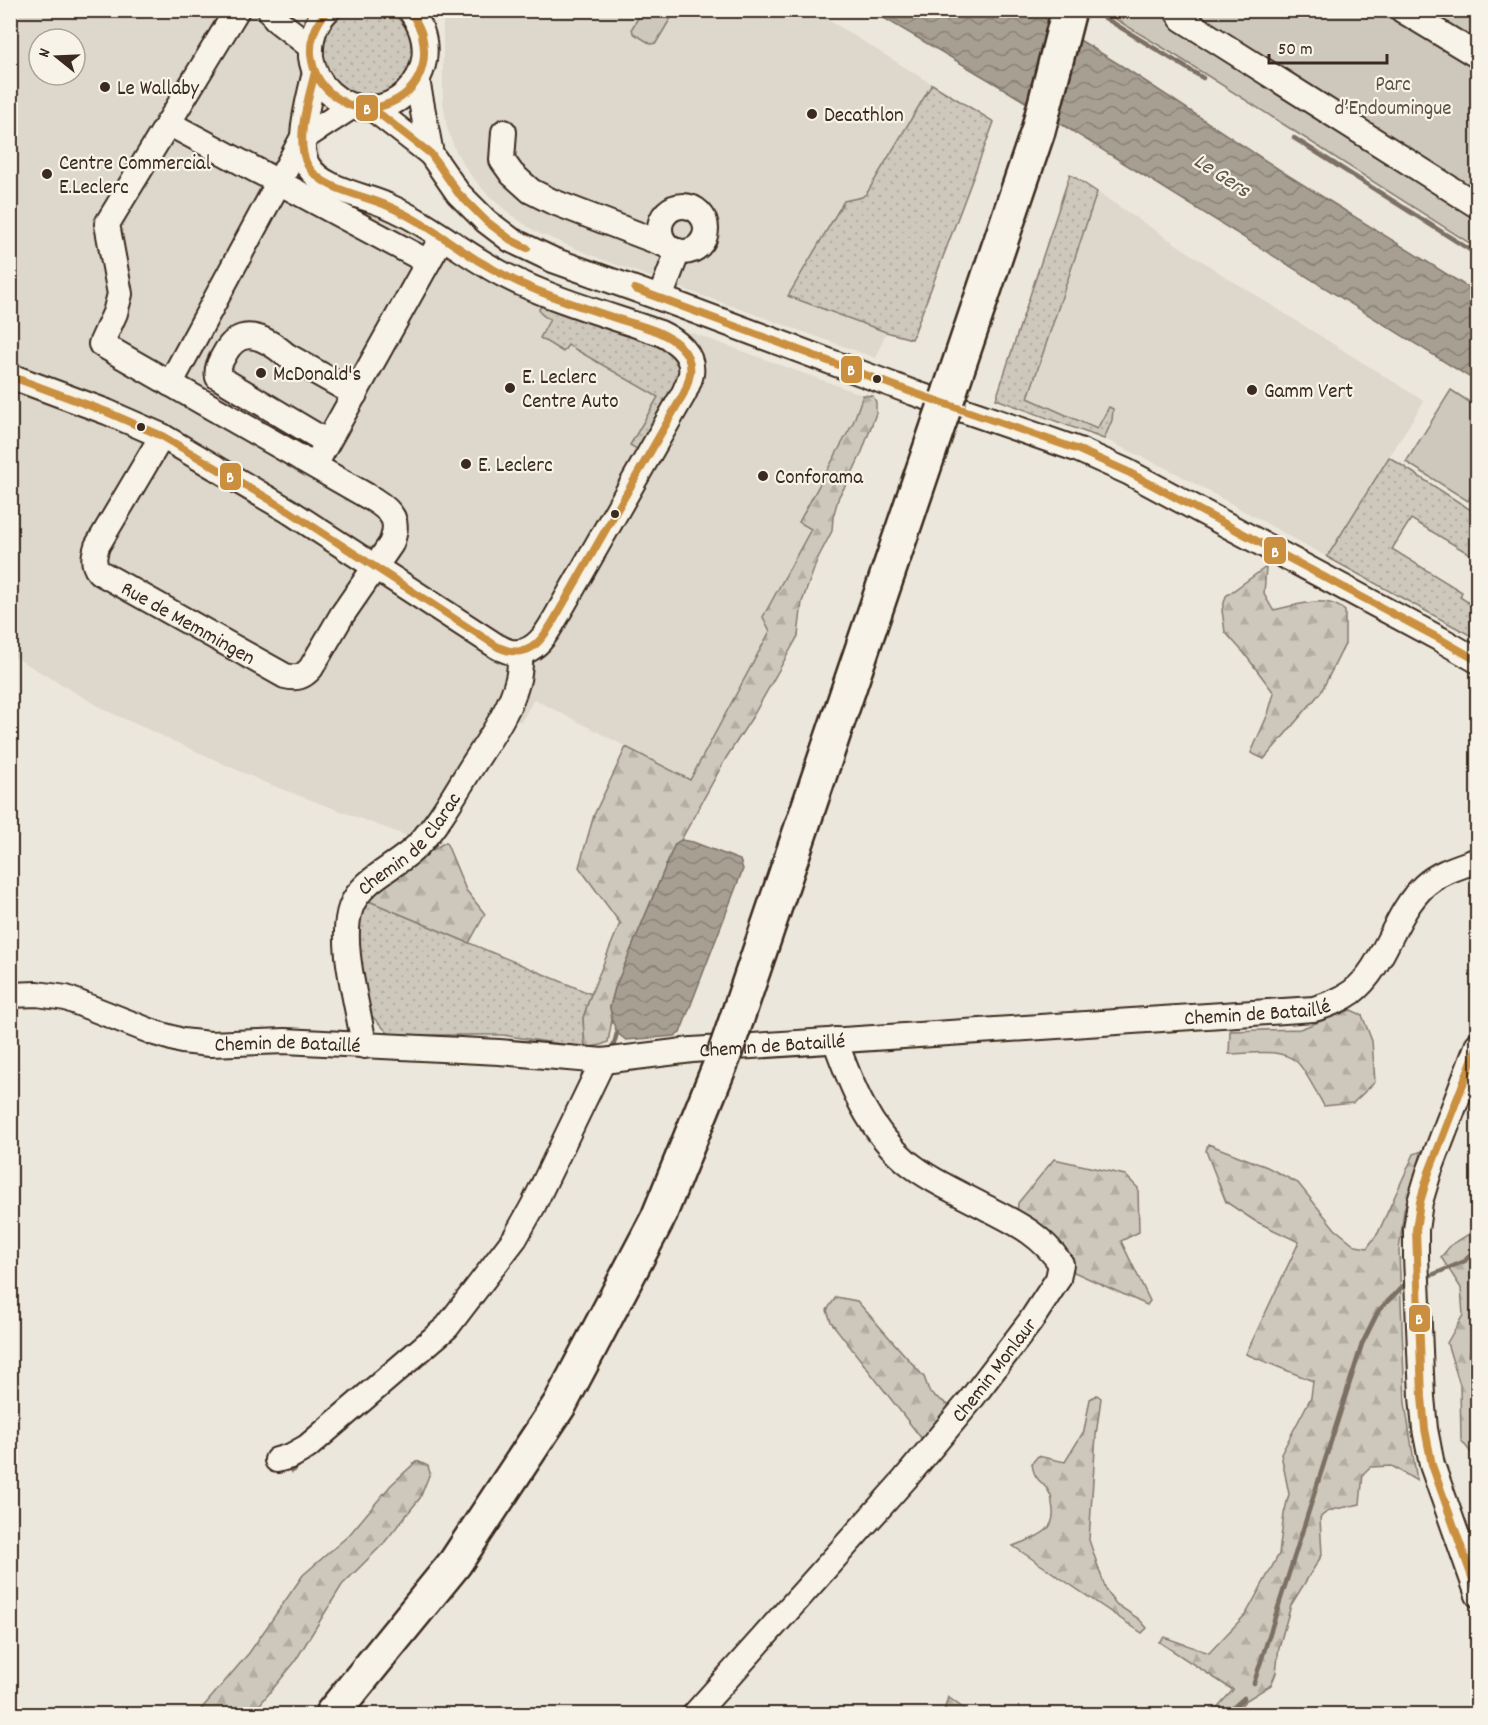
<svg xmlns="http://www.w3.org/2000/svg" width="1488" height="1725" font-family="Dekko,sans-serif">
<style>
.built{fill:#ddd7cc;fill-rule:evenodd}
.grass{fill:url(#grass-dots);stroke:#84796d;stroke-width:1.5}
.forest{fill:url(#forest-firs);stroke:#84796d;stroke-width:1.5}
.green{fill:#cec8bc;stroke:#84796d;stroke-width:1.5}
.water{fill:url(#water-waves);stroke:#7c7064;stroke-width:1.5}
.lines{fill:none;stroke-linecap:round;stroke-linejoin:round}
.stream{stroke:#7c7064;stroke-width:4.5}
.minor-casing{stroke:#3b2a1e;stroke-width:28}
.highway-casing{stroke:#3b2a1e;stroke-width:38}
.minor{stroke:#f7f3e8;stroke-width:24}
.highway{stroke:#f7f3e8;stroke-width:33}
.highway-bridge-casing{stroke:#3b2a1e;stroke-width:38;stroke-linecap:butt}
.highway-bridge{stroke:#f7f3e8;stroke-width:33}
.bus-1-casing{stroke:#f7f3e8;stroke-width:12}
.bus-1{stroke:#ca9040;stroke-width:8}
.poi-dot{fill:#3b2a1e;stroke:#f7f3e8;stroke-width:2}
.labels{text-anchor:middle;stroke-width:4.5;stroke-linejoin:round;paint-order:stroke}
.park-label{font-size:21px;fill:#605246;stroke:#f7f3e8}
.poi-label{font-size:21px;fill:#3b2a1e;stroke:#f7f3e8;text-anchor:start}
.street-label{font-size:21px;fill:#3b2a1e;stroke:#f7f3e8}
.water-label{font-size:22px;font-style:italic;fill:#615347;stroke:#f7f3e8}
.line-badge{stroke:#f7f3e8;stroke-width:2}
.badge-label{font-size:16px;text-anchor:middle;font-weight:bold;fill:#fff}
</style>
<defs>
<pattern id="grass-dots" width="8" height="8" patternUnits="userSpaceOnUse" patternTransform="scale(1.5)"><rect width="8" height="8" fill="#cec8bc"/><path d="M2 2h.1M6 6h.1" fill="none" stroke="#b2aca1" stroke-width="1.8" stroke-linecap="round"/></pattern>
<pattern id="forest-firs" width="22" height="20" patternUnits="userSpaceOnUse" patternTransform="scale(1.5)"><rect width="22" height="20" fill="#cec8bc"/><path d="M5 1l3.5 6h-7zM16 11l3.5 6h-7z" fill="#b2aca1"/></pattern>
<pattern id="water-waves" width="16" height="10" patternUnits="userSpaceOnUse" patternTransform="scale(1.5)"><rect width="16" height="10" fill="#a89f93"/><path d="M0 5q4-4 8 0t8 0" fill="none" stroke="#8a8277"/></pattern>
</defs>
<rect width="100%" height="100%" fill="#ece7dc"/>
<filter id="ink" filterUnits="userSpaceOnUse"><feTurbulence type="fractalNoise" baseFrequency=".0167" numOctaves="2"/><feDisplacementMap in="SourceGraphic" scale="12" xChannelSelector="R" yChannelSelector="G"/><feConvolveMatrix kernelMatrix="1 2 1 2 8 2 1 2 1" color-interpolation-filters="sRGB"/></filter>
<g filter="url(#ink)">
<!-- built -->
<path class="built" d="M11,11H254L261,20L292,44L301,70L302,88L292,127L320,140V156L331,172L346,180L426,214L501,259L538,277L863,395L853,423L800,522L811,529L763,617L770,630L690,780L534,699L521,722L498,709L420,827L407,836L266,783L107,711L11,655ZM39,39H75V75H39ZM550,319L678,385L630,445L658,397L567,345L563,352L540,338Z
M443,11H814L932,84L867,193L862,197L851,201L788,295L886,332L876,358L606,261L536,232L511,215L487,194L470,174L456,152L447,128L443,101Z
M1097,192L1223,275L1424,401L1327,557L1174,472L1104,439L1107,433L1113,409L1110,408L1097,429L1028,399Z"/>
<!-- grass -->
<path class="grass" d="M323 52a45 45 0 1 1 90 0a45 45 0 1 1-90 0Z
M932,84L994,122L912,339L886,332L788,296L844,201L862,197L867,193Z
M1070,174L1097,192L1028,398L1097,429L1109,407L1113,409L1112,420L1104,439L996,399Z
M545,301L666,345L678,356L681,375L640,451L630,445L658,397L568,345L563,352L540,338L550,319C545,317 540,315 539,309Z
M1389,457L1477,514L1478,555L1476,558L1411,519L1392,549L1462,592L1460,597L1477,608V639L1327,557Z
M369,901L591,994L583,1018L585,1048L503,1035H390L369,1013L358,945L359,924L362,908Z"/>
<!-- forest -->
<path class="forest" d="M863,395L873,396L876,402V413L862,452L849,480L839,496L833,517L832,531L818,558L802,602L798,636L753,716L726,758L681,840L675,844L615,988L610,1007L612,1020L608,1042L601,1045L585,1048L583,1018L591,994L620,923L579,867L594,815L626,747L690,780L770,631L763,617L811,529L799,522L853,423Z
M1266,567L1264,594L1273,610C1295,606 1327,593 1345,611V644L1321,692L1264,759L1251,753L1268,714L1274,693L1244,653L1225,632L1222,610L1226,596Z
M446,842L466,890L485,914L469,943L369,901C384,877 421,856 446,842Z
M1351,1010L1362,1015L1372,1041L1375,1082L1353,1103L1324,1106C1319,1097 1304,1068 1297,1062C1279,1047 1251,1054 1229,1054L1230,1031L1300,1029Z
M1208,1144L1267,1167L1298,1183L1335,1229L1356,1246L1367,1248L1378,1233L1414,1154L1422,1151L1404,1210L1399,1251L1405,1403L1417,1481L1392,1466L1370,1467L1363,1474L1360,1504C1346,1508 1329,1507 1320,1518L1322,1555L1291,1605L1279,1647L1276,1673L1271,1685L1245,1701L1234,1714H1211L1233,1690L1159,1642L1164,1637L1209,1653L1246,1614L1279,1554L1284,1514L1289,1494L1281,1454L1311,1397L1313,1381L1246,1354L1299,1242L1255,1221L1226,1202L1206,1151Z
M1054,1159L1125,1175L1138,1188L1139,1232L1121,1241L1150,1301L1147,1305L1074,1272L1070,1261L1017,1215L1018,1203Z
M1477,1229V1304L1469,1358L1477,1416V1460L1461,1440L1460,1385L1447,1343L1463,1315L1461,1288L1441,1257L1451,1245Z
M836,1297L857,1301L924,1377L930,1393L953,1408L925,1443L831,1322L827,1310Z
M1097,1395L1101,1398L1096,1435L1089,1540L1106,1590L1116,1604L1139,1619L1147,1628L1142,1633L1013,1546C1035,1537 1059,1533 1052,1504C1052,1501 1052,1497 1050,1494C1044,1480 1034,1483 1032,1463L1038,1456L1065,1462L1084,1431L1090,1399Z
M417,1461L428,1466L430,1473L420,1498L384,1543L342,1585L294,1663L252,1714H197L249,1653L303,1575L349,1535L391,1485Z
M948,1697L971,1714H941L944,1711Z"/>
<!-- green -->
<path class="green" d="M643,10L675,11L656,43L651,44L633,33L632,28Z
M1102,11H1477V248L1175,55Z
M1451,390L1477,407V487L1468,501L1406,462Z"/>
<!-- water -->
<path class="water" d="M872,11H1033L1125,68L1286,174L1477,293V382L1001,87Z
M681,840L693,842L740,860L743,869L680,1033L675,1036L626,1040L617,1033L612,1020L610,1007L615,988L675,844Z"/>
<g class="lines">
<!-- stream -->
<path class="stream" d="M1092,10L1203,78
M1294,138L1478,255
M612,1051L617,1033
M1432,1275L1465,1261L1478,1244
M292,1471L301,1463
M1254,1683L1362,1344L1379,1310L1404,1285
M1226,1714L1244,1698"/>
<!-- minor casing -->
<g class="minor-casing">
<g id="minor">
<path d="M270,10L275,19L311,47"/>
<path d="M328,10C315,22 310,40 311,57C313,71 320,84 330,93C381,139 457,73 410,10"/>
<path d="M1176,10L1182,19L1478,206"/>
<path d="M1402,10L1478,56"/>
<path d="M417,80L431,154"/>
<path d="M372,108L431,154L458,193L486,221L511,240L553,260L660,298L914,393L1079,450L1128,472L1440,639L1478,661"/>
<path d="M168,123L428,262"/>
<path d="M504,132L502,160L512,174L531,191L551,201L666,245"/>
<circle cx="683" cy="229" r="23"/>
<path d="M660,298L678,251"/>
<path d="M10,376L107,412L162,436L289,511L498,647C503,649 508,652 512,652C539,656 552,623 563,605L684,393C686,388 690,380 691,374C694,354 677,341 660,333C609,315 555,301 506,276C466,256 430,224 388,206C364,195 323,190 308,166C295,145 310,95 315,72"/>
<path d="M170,384L302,139L353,106"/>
<path id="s1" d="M162,436L97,546C94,556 92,563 99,572L285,676C297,679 303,677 311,668L342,615L391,544C400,521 393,512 374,500L101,344L115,313L120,294L107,224L237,10"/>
<path d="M327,442L218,377C216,369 220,362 224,355C240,324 265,337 286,355L355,394"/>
<path d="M320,456L436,248"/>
<path id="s2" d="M10,995L37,994L66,998L155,1033L182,1041L210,1044L285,1041L499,1052L603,1061L692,1050L1314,1009C1328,1005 1341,1000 1352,992C1385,967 1393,915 1424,886C1439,872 1459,867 1478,860"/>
<path d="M1478,1044L1429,1172L1420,1202L1416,1230V1257L1422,1397L1425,1429L1432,1465L1478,1595"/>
<path id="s3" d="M364,1046C359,1008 338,942 351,907C362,878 397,867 417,846C438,824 453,797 469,771C486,744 511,710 518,679C520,671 520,661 521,652"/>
<path d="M277,1460L291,1456L307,1447L447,1327L515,1238L533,1206L603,1061"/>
<path id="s4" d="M695,1714L905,1479L969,1402L1030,1322L1058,1279L1061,1264C1041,1234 1016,1223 985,1207C959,1193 929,1180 906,1161C868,1129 851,1085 835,1040"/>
</g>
</g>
<!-- highway casing -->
<g class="highway-casing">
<path id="highway" d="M950,391L1038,131L1069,10
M737,1018L940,420
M332,1714L455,1563L560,1404L658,1218L723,1058"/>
</g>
<!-- minor -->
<use href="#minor" class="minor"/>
<!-- highway -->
<use href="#highway" class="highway"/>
<!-- highway-bridge casing -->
<g class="highway-bridge-casing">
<path id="highway-bridge" d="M940,420L950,391
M723,1058L737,1018"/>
</g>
<!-- highway-bridge -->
<use href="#highway-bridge" class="highway-bridge"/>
<!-- bus-1 casing -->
<g class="bus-1-casing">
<path id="bus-1" d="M328,10C315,24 308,43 312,61C315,77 324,89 337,98C341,100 345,103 349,105C375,115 408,100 419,76C425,63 425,48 422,35C420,27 414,18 410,10
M372,108L431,154L458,193L486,221L511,240L527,248
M635,289L914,393L1079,450L1128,472L1440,639L1478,661
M10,376L107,412L162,436L289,511L498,647C527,660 540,644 554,620L684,393C691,376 695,362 681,347C664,330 637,325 615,318C592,310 569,303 546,294C522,285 499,273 477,260C448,241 420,220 388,206C364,195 322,190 308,166C294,142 309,97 315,72
M1478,1045L1429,1172L1420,1202L1416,1230L1422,1397L1425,1429L1432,1465L1478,1594"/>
</g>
<!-- bus-1 -->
<use href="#bus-1" class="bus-1"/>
</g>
</g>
<!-- markers -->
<g class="poi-dot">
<circle cx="105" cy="87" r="6"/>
<circle cx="812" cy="114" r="6"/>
<circle cx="47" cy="174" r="6"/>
<circle cx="261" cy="373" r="6"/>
<circle cx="877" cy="379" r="5"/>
<circle cx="510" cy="388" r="6"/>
<circle cx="1252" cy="390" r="6"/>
<circle cx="141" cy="427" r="5"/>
<circle cx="466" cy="464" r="6"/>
<circle cx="763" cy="476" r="6"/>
<circle cx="615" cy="514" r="5"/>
</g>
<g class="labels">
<!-- park labels -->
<g class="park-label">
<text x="1393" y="90">Parc<tspan x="1393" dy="24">d’Endoumingue</tspan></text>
</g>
<!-- poi labels -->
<g class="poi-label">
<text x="117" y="94">Le Wallaby</text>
<text x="824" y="121">Decathlon</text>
<text x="59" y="169">Centre Commercial<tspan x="59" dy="24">E.Leclerc</tspan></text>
<text x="273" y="380">McDonald's</text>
<text x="522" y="383">E. Leclerc<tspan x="522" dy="24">Centre Auto</tspan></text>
<text x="1264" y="397">Gamm Vert</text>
<text x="478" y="471">E. Leclerc</text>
<text x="775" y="483">Conforama</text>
</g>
<!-- street labels -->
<g class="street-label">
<text dy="7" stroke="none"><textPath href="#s1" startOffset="258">Rue de Memmingen</textPath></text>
<text dy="7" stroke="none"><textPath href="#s3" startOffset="228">Chemin de Clarac</textPath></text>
<text dy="7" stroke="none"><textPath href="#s2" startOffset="1258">Chemin de Bataillé</textPath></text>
<text dy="7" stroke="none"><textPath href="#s2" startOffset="772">Chemin de Bataillé</textPath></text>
<text dy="7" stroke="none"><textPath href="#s2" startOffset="286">Chemin de Bataillé</textPath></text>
<text dy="7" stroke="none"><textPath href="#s4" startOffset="456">Chemin Monlaur</textPath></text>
</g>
<!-- water labels -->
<g class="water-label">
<text transform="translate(1223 174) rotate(33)" y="8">Le Gers</text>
</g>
</g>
<g class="line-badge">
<rect x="355" y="94" width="24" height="28" rx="6" fill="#ca9040"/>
<rect x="840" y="355" width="23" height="29" rx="6" fill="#ca9040"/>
<rect x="219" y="462" width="23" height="29" rx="6" fill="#ca9040"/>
<rect x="1263" y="536" width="24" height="29" rx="6" fill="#ca9040"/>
<rect x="1408" y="1304" width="23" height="29" rx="6" fill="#ca9040"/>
</g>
<g class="badge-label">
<text x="367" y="114">B</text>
<text x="851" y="375">B</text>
<text x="230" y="482">B</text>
<text x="1275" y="557">B</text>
<text x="1419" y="1324">B</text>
</g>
<!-- margin -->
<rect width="1488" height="1725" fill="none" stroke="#f7f3e8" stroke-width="36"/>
<rect x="18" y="18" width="1452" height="1689" fill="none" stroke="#3b2a1e" stroke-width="2" filter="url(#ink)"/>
<!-- north arrow -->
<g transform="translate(57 57) rotate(288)"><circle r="28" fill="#f7f3e8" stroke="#aca397" stroke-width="1.5"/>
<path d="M0-4.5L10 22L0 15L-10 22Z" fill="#3b2a1e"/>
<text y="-9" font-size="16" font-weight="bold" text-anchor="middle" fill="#3b2a1e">N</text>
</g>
<!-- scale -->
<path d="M1269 54v9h118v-9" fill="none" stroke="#3b2a1e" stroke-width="3"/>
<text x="1278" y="54" font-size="18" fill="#3b2a1e" stroke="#f7f3e8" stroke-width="4.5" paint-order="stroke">50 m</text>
</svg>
